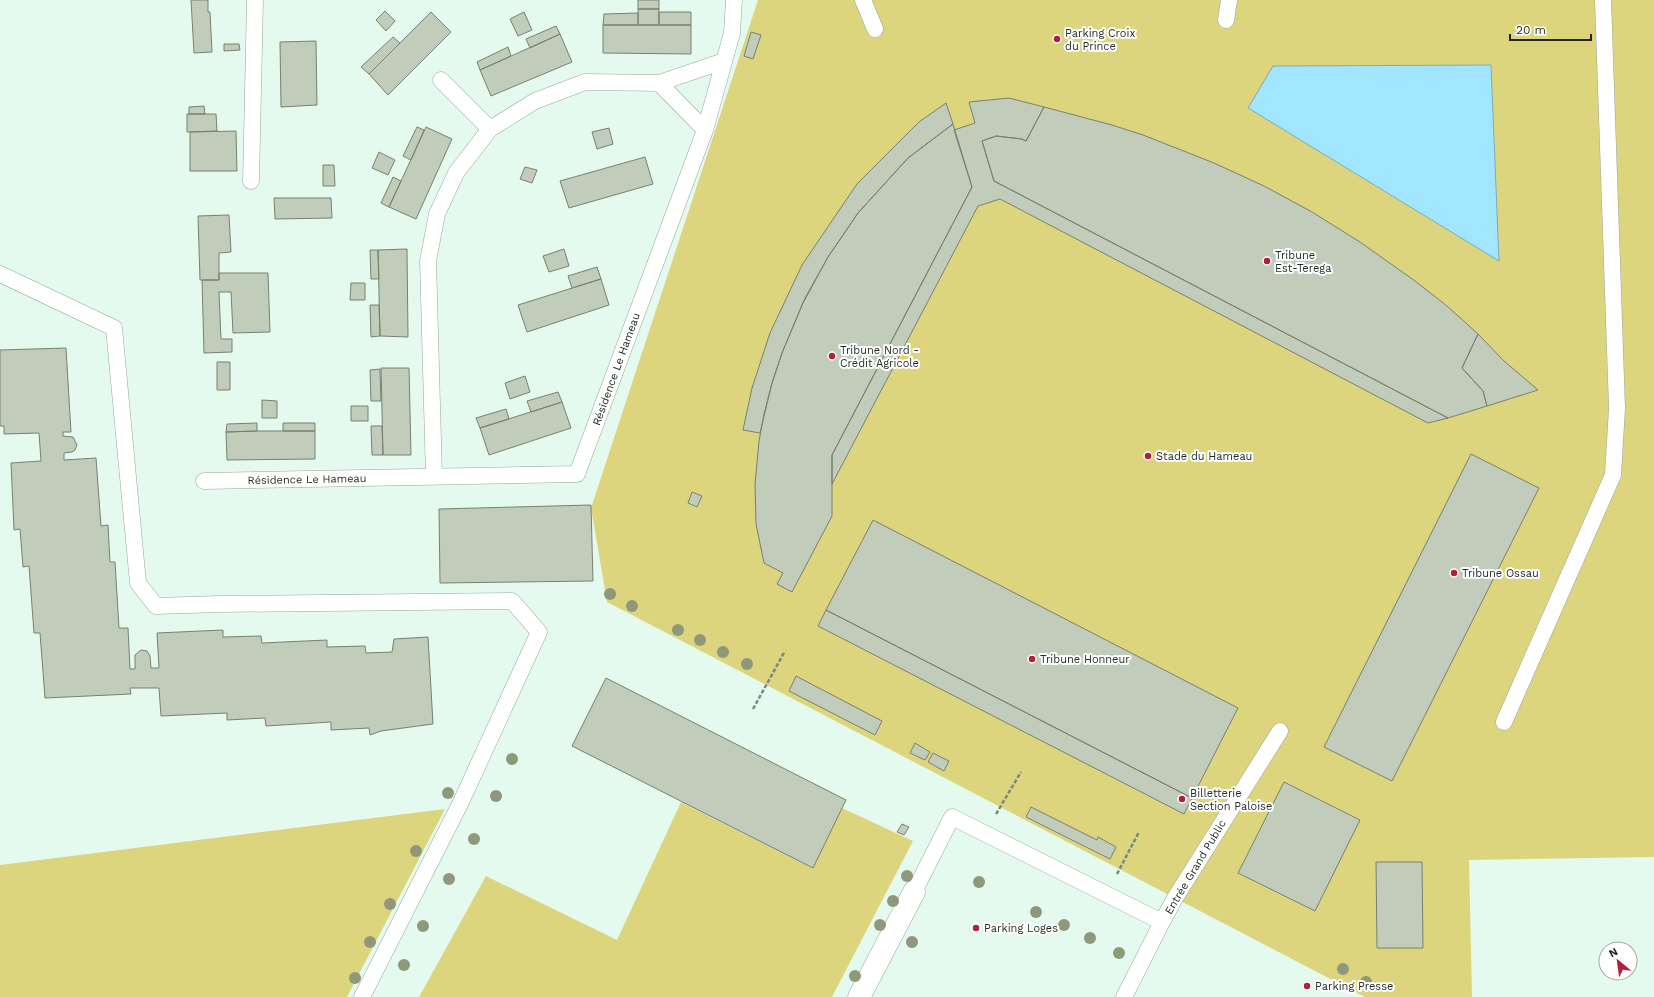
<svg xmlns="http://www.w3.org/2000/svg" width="1654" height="997" font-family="'Work Sans',sans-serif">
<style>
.green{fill:#ddd57e}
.water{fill:#a1e5fe;stroke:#7aacbc}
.building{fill:#c1ccba;stroke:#778171}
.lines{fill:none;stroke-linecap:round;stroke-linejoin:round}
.service-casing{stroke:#93a89d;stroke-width:17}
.minor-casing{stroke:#93a89d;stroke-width:23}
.path{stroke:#78877f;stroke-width:2.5;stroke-dasharray:4 2;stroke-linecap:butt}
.service{stroke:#fff;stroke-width:16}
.minor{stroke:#fff;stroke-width:22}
.tree{fill:#90987b}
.poi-dot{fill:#b11e40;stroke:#fff;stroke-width:1.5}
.labels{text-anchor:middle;stroke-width:4;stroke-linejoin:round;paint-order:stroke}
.poi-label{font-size:11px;fill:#1f2823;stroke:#fff;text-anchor:start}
.street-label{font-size:11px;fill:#1f2823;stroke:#fff}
</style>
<rect width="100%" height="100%" fill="#e4faef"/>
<!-- green -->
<path class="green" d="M758,0H1654V857L1469,860L1472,997H1365L607,602L591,508Z
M681,802L812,868L842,808L913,841L832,997H419L486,876L617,940Z
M445,809L347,997H0V865Z"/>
<!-- water -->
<path class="water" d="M1491,65L1499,261L1248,108L1273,66Z"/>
<!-- building -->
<path class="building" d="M191,0H208V12H210L212,52L194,53Z
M638,0H659V9H638Z
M638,9H659V25H638Z
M385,11L395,21L386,31L376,20Z
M431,12L451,32L388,95L369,74Z
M524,12L532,30L518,36L510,19Z
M659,12H691V25H659Z
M638,13V25H603L604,14Z
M603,25H691V54L603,53Z
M556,26L560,34L530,48L526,39Z
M751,32L761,35L753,59L744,56Z
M560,34L572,62L491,96L480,70Z
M393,37L400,43L369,74L361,67Z
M316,41L317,105L281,107L280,42Z
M224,44H239L240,50L224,51Z
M508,47L511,56L480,70L477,62Z
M1009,98L1044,107L1026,141L1022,139L996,136L982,141L994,181L1448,418L1428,423L1000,199L978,206L832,484V455L972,187L954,130L975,123L969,102Z
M946,103L953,124L908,158L858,213L828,257L802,305L782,353L772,383L760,433L743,430L752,388L770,333L802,265L857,184L919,122Z
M204,106L205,114H189V107Z
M1044,107L1112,125L1143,135L1214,163L1264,186L1312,212L1360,242L1415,281L1447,306L1478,334L1462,368L1483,391L1487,406L1448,418L994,181L982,141L996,136L1022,139L1026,141Z
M187,114H216L217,131L187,132Z
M953,124L972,187L832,455V516L792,592L777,584L783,573L764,563L756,524L755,484L759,441L764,414L772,383L782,353L805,298L828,257L858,213L908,158Z
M417,127L424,130L411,160L403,156Z
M426,127L452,139L416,219L389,207Z
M609,128L613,144L597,149L592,132Z
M236,131L237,171H190V132Z
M379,152L395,160L388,175L372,168Z
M645,157L653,184L569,208L560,181Z
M323,165H334L335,186H323Z
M525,167L537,170L532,183L520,179Z
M393,177L401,181L389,207L381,203Z
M274,198H331L332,218L275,219Z
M229,215L231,252L219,253V280H200L198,216Z
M407,249L408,337L380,336L378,250Z
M564,249L569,266L549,272L543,256Z
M370,250H378L379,279H371Z
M597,267L601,279L572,288L568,276Z
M219,273H268L270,332L233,333L231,292H219L221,339H232V352L204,353L202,280H219Z
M601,279L609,305L527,332L518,305Z
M351,283H365V300H350Z
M370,305H379L380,336L371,337Z
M1478,334L1504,361L1538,390L1487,406L1483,391L1462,368Z
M66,348L71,432H63V436L73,437L77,445L75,450L72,452L64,453V460L96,458L101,526L108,525L110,562H115L119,628H128L130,669H135V655L141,650L147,651L150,656L151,668H159L157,633L223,630V637L261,636L262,643L327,640V647L365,646L366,653L392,652L394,639L428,637L433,724L381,731L370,735L369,728L331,730V722L266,726L265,718L227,720V713L161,716L159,688H130L131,694L45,698L40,633H34L29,566L23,567L20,529L14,530L11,463L41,461L39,433L4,434V426H0V350Z
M217,362H230V390H217Z
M381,368H409L411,455H383Z
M380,369L381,401H371L370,370Z
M525,376L530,392L510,399L505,383Z
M558,392L562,402L531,412L527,401Z
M262,400L277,401V418H262Z
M562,402L571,428L489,455L480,428Z
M351,406H368V421H351Z
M506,409L509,419L480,428L476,418Z
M257,423V431L226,432L227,424Z
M283,423H315V431H283Z
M371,426H382L383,455H372Z
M257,431H315V459L227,460L226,432Z
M1471,454L1539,488L1392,781L1324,747Z
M692,492L702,496L697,507L688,503Z
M591,505L593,581L440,583L439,509Z
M873,520L1238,708L1192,798L826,610Z
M826,610L1192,798L1184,814L818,626Z
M796,676L882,721L875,735L789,691Z
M606,678L846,800L813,868L572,746Z
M915,743L930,752L925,760L910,753Z
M933,753L949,761L944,771L928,762Z
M1284,782L1360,820L1315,911L1238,873Z
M1031,807L1097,840L1098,837L1116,847L1110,859L1026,817Z
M902,824L909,827L904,835L897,832Z
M1376,862H1422L1423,948H1377Z"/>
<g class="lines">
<!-- service casing -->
<g class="service-casing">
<path id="service" d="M863,0L875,29
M1226,20L1229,0
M441,80L490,129
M659,83L705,130
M251,181L255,0
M0,274L114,328L138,583L156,606L219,604L512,601L539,632L461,802L362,997
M434,477L428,261L437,214L456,173L490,129L535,101L585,82L659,83L724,61
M204,481L577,474L705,130L732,33L734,0
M1504,722L1613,475L1617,408L1603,0
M914,892L952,817L1162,922L1124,997
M1162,922L1175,898L1280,731"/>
</g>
<!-- minor casing -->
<g class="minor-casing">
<path id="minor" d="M859,997L914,892"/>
</g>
<!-- path -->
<path class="path" d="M753,709L785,651
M996,814L1021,772
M1117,874L1139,832"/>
<!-- service -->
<use href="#service" class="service"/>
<!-- minor -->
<use href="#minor" class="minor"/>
</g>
<!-- trees -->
<g class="tree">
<circle cx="610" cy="594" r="6"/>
<circle cx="632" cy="606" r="6"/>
<circle cx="678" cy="630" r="6"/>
<circle cx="700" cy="640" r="6"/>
<circle cx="723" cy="652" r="6"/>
<circle cx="747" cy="664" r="6"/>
<circle cx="512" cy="759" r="6"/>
<circle cx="448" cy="793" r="6"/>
<circle cx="496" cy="796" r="6"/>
<circle cx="474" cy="839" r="6"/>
<circle cx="416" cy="851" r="6"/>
<circle cx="907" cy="876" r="6"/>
<circle cx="449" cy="879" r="6"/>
<circle cx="979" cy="882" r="6"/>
<circle cx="893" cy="901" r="6"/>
<circle cx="390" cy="904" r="6"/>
<circle cx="1036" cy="912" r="6"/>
<circle cx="880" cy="925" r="6"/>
<circle cx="1064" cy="925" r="6"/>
<circle cx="423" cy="926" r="6"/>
<circle cx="1090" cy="938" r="6"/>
<circle cx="370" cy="942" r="6"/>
<circle cx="912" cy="942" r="6"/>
<circle cx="1119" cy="953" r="6"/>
<circle cx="404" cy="965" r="6"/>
<circle cx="1343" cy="969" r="6"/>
<circle cx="855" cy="976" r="6"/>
<circle cx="355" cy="978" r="6"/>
<circle cx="1366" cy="982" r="6"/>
</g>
<!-- markers -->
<g class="poi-dot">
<circle cx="1057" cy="39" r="4"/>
<circle cx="1267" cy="261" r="4"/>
<circle cx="832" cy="356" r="4"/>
<circle cx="1148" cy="456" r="4"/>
<circle cx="1454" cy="573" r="4"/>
<circle cx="1032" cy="659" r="4"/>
<circle cx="1182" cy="799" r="4"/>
<circle cx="976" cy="928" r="4"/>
<circle cx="1307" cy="986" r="4"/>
</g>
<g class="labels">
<!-- poi labels -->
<g class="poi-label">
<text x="1065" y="37">Parking Croix<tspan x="1065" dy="13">du Prince</tspan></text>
<text x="1275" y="259">Tribune<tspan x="1275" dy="13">Est-Terega</tspan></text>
<text x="840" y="354">Tribune Nord -<tspan x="840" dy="13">Crédit Agricole</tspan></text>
<text x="1156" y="460">Stade du Hameau</text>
<text x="1462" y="577">Tribune Ossau</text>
<text x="1040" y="663">Tribune Honneur</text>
<text x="1190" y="797">Billetterie<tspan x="1190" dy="13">Section Paloise</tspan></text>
<text x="984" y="932">Parking Loges</text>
<text x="1315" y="990">Parking Presse</text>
</g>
<!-- street labels -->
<g class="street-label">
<text transform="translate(616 369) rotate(-70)" y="4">Résidence Le Hameau</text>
<text transform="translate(307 479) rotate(-1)" y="4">Résidence Le Hameau</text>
<text transform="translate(1195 867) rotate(-59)" y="4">Entrée Grand Public</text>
</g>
</g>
<!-- north arrow -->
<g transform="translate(1618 961) rotate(331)"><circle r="19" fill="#ffffff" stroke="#a5a9a7"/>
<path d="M0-3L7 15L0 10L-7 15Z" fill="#b11e40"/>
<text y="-6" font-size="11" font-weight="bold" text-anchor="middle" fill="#1f2823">N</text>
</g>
<!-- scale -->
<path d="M1510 34v6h81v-6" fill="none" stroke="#1f2823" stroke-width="2"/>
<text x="1516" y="34" font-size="12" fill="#1f2823" stroke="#ffffff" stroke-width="3" paint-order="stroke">20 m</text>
</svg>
